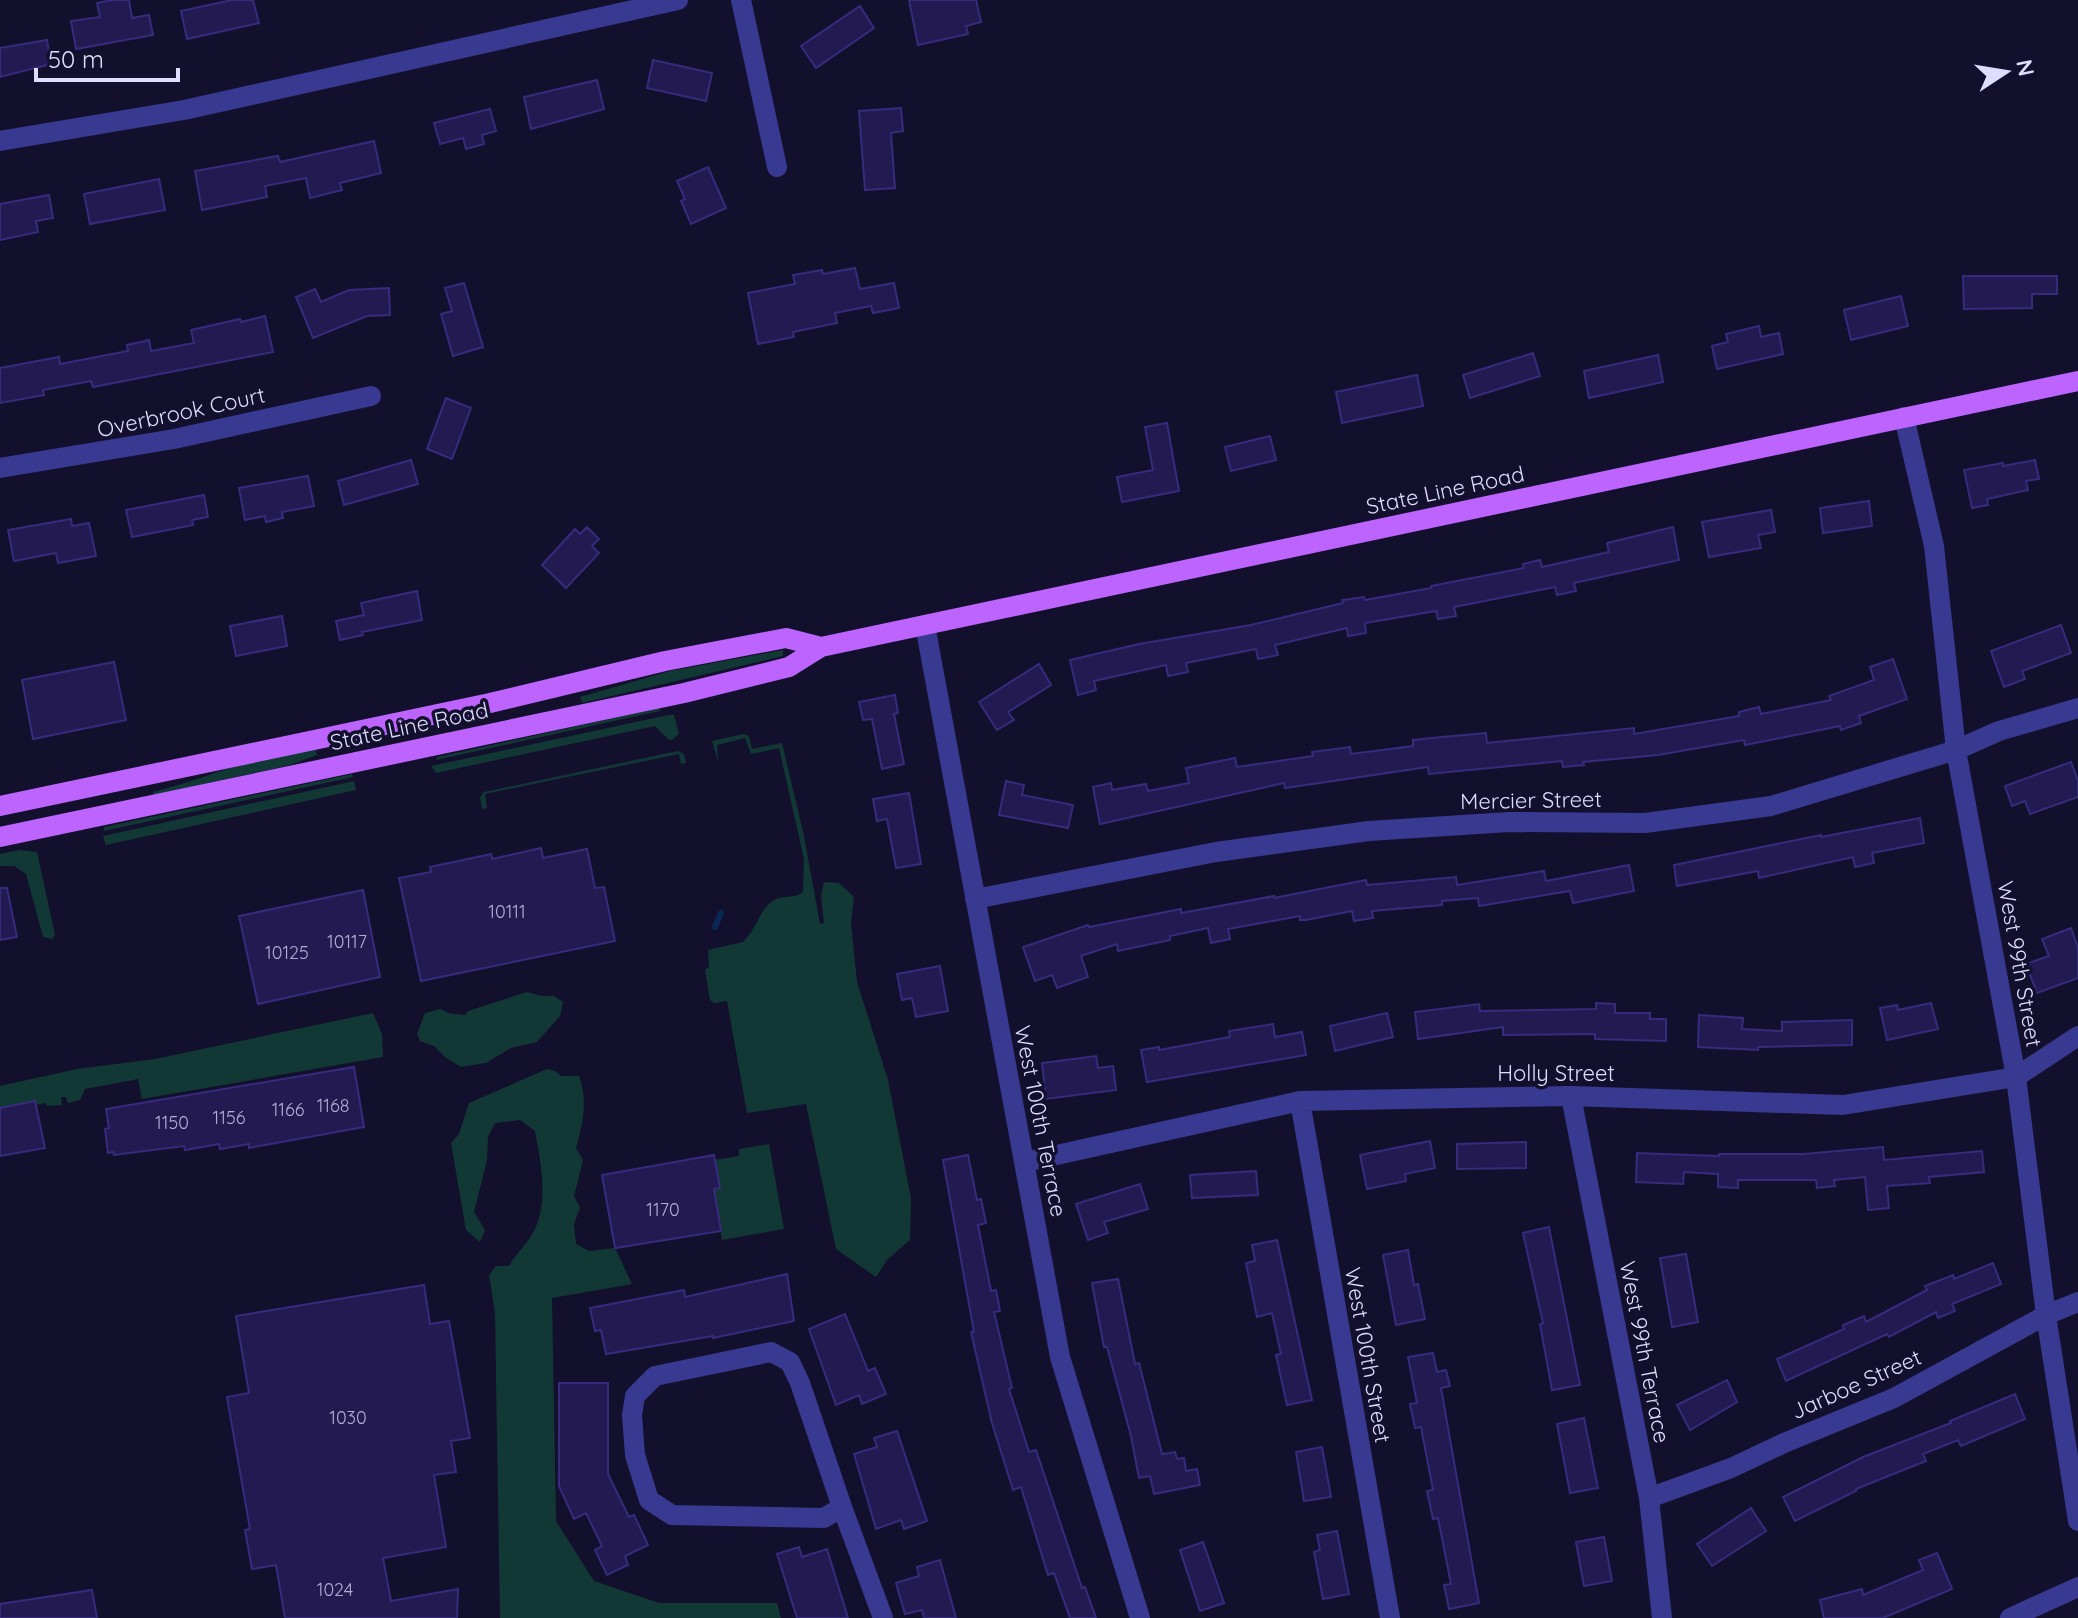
<svg xmlns="http://www.w3.org/2000/svg" width="2078" height="1618" font-family="Quicksand,sans-serif">
<style>
.green{fill:#123835}
.lines{fill:none;stroke-linecap:round;stroke-linejoin:round}
.stream{stroke:#092854;stroke-width:6}
.building{fill:#221a50;stroke:#372b7e;stroke-width:2}
.minor{stroke:#383990;stroke-width:20}
.major{stroke:#bd64ff;stroke-width:20}
.labels{text-anchor:middle;stroke-width:7;stroke-linejoin:round;paint-order:stroke}
.number-label{font-size:18px;fill:#b0acd3}
.street-label{font-size:22px;fill:#dfddff;stroke:#13102e}
</style>
<rect width="100%" height="100%" fill="#13102e"/>
<!-- green -->
<path class="green" d="M783,650V656L582,703L580,697L670,671Z
M660,708V711L436,760L437,757Z
M668,715H674L679,734L672,740L668,739L655,726L436,773L431,766Z
M744,734L749,736L752,749L782,743L804,836L820,924L824,923L821,895L824,882L839,883L854,897L851,923L857,982L888,1080L911,1198L910,1240L887,1260L876,1277L836,1249L806,1104L747,1113L727,1001L714,1003L710,1000L705,969L709,968L708,950L743,942C755,931 758,915 769,904C780,893 793,900 803,892L804,859L779,748L751,754L745,738L717,745L718,761L712,741Z
M316,750L317,755L290,765L154,795L153,792C207,779 260,752 316,750Z
M678,751L684,754L686,763L681,764L679,754L485,794L487,808L482,809L480,797L484,792Z
M352,774L353,777L104,831V827Z
M354,781L356,790L106,845L103,836Z
M19,850L37,852L55,935L52,939L43,937L26,874L14,866H0V854Z
M527,992L541,996H554L563,1002L560,1016L537,1042L511,1048L486,1063L461,1067L445,1057L434,1046L420,1041L417,1034L425,1013L441,1009L448,1013L465,1015L468,1011Z
M373,1013L382,1034L383,1057L142,1099L138,1079L85,1089L80,1100L68,1103L66,1097H61L62,1105L47,1106L46,1103L36,1105L35,1101L0,1108V1086L77,1069L155,1059Z
M547,1069L555,1071L561,1076H579C588,1100 583,1124 576,1148L583,1160L574,1196L580,1208L574,1224L576,1244L589,1251L615,1248L632,1284L552,1298L556,1521L594,1581L659,1603H777L781,1618H500L495,1313L489,1275L496,1266H509C515,1255 525,1246 531,1236C550,1207 541,1163 535,1131L520,1120L495,1123L488,1137L487,1160L474,1212L485,1230L480,1242L466,1230L451,1143L459,1134L469,1103Z
M769,1144L784,1229L722,1240L714,1189L720,1188L715,1160L739,1156V1149Z"/>
<g class="lines">
<!-- stream -->
<path class="stream" d="M715,927L721,913"/>
</g>
<!-- building -->
<path class="building" d="M112,0H129L132,18L149,15L153,35L76,49L71,21L100,17L97,3Z
M232,0H253L259,23L187,39L181,11Z
M909,0H976L981,22L966,26L968,34L918,45Z
M860,6L874,28L816,68L801,46Z
M47,40L51,64L0,77V48Z
M653,60L712,73L706,101L647,88Z
M597,80L604,109L531,129L524,97Z
M901,108L903,131L891,133L895,188L865,190L859,111Z
M490,109L496,131L482,135L484,144L466,149L463,138L440,144L434,123Z
M374,141L381,173L340,183L342,190L310,198L306,178L265,186L267,197L202,210L195,171L278,156L280,162Z
M708,167L726,208L691,224L681,201L685,199L677,181Z
M159,179L165,210L90,224L84,194Z
M49,195L53,218L36,221L38,232L0,240V204Z
M855,268L860,289L894,283L899,308L873,313L871,306L835,313L837,323L793,332L794,337L758,344L748,293L795,284L793,275L822,270L823,274Z
M1963,276H2057V294H2032V308L1964,309Z
M464,283L483,347L453,356L441,314L452,311L445,288Z
M389,288L390,315L367,316L313,338L296,297L315,289L321,302L349,290Z
M1901,296L1908,326L1851,340L1844,310Z
M265,316L273,352L93,387L91,381L43,390L44,395L0,403V368L59,357L60,364L128,351L127,345L149,340L151,351L194,343L191,330L240,319L241,322Z
M1759,326L1761,337L1779,333L1783,354L1717,369L1712,346L1728,342L1726,334Z
M1533,353L1540,376L1470,398L1463,375Z
M1658,355L1663,382L1589,398L1584,371Z
M1417,375L1423,406L1342,423L1336,392Z
M446,398L471,408L452,459L427,449Z
M1167,423L1179,491L1122,502L1117,477L1153,470L1145,427Z
M1270,436L1276,460L1231,471L1225,447Z
M411,460L418,484L344,505L338,481Z
M2035,460L2039,479L2026,481L2028,490L1987,499L1988,505L1972,508L1964,470L2003,463V466Z
M308,476L314,506L282,512L283,518L266,522L265,516L245,520L239,488Z
M204,495L208,517L192,520L193,525L132,537L126,510Z
M1869,501L1872,526L1823,533L1820,508Z
M1771,510L1775,532L1758,535L1761,548L1709,557L1702,522Z
M71,519L72,526L89,523L96,556L58,563L56,553L14,561L8,530Z
M587,527L599,539L592,546L599,553L566,588L542,565L575,529L580,534Z
M1673,527L1679,560L1574,583L1576,591L1557,595L1555,587L1454,607L1456,616L1438,619L1436,611L1365,623L1366,633L1348,636L1347,628L1275,645L1278,655L1258,659L1256,649L1186,663L1188,672L1168,676L1166,665L1094,681L1096,690L1078,695L1070,660L1139,644L1251,625L1343,603L1342,600L1364,597L1365,600L1431,588V586L1524,568L1523,564L1540,560L1542,567L1609,552L1607,543Z
M417,591L422,620L362,632L363,635L340,640L336,621L364,615L361,603Z
M282,616L287,646L236,656L230,626Z
M2061,625L2071,653L2022,671L2025,679L2004,687L1991,651Z
M1893,659L1907,699L1859,716L1861,723L1841,730L1840,726L1745,745L1744,740L1658,755L1583,762L1584,765L1563,767L1562,761L1429,774L1428,767L1285,788L1284,783L1100,824L1093,787L1111,783L1112,790L1146,784L1148,791L1189,783L1186,768L1235,758L1237,767L1313,756L1312,752L1350,747L1351,754L1413,746V740L1442,737L1486,733L1487,743L1634,728V734L1739,716V712L1759,707L1761,714L1831,700L1829,696L1874,680L1870,667Z
M114,662L126,720L33,739L22,680Z
M1039,664L1051,685L1008,712L1014,720L997,730L979,702Z
M895,695L898,713L894,714L904,764L882,769L872,719L863,720L859,702Z
M2071,762L2078,781V797L2030,814L2025,801L2012,806L2005,786Z
M1006,781L1024,785L1022,795L1073,805L1068,828L999,815Z
M909,793L921,864L896,868L887,819L877,821L873,799Z
M1920,818L1924,843L1872,853L1874,863L1855,867L1853,857L1759,878L1758,871L1677,886L1674,865L1821,835V837Z
M541,848L543,858L587,849L595,888L604,887L615,941L421,981L399,878L431,872L430,867L491,854L492,859Z
M1629,865L1634,891L1573,903L1570,891L1479,906L1478,898L1442,901V905L1372,911L1373,918L1354,921L1352,911L1306,920H1300V916L1228,929L1230,939L1211,943L1208,928L1170,936V940L1118,951L1117,944L1081,956L1088,977L1057,988L1052,975L1035,981L1023,947L1088,925L1089,927L1181,909V913L1274,896V898L1366,880L1367,885L1456,877L1457,885L1544,871L1546,881Z
M0,888H7L17,937L0,940Z
M363,890L380,977L258,1004L239,916Z
M2071,928L2078,948V978L2037,993L2026,964L2049,956L2042,939Z
M940,966L948,1011L916,1017L912,998L902,1000L897,974Z
M1596,1003L1615,1004V1013H1650V1019H1666V1041L1595,1039V1034L1503,1035V1027L1418,1039L1415,1012L1479,1004L1480,1011L1596,1009Z
M1931,1003L1938,1029L1887,1040L1880,1008L1897,1005L1898,1010Z
M1387,1013L1393,1037L1335,1051L1330,1026Z
M1699,1015L1743,1018L1742,1029L1782,1031V1022L1852,1020V1045L1758,1047V1050L1698,1047Z
M1273,1024L1275,1037L1302,1032L1306,1055L1147,1082L1141,1050L1159,1047V1050L1230,1037L1229,1031Z
M1096,1056L1098,1068L1113,1066L1116,1090L1046,1099L1042,1063Z
M354,1067L364,1127L249,1148V1144L220,1149L219,1144L185,1150L184,1146L114,1155L113,1152L108,1153L105,1129L109,1128L106,1109Z
M35,1101L45,1148L0,1156V1108Z
M1430,1141L1435,1168L1405,1174L1406,1181L1367,1189L1360,1155Z
M1526,1142V1168L1457,1169V1144Z
M1883,1147L1884,1160L1982,1151L1984,1172L1929,1177L1930,1183L1887,1186L1889,1208L1868,1210L1865,1177L1834,1180L1835,1186L1817,1188L1816,1180H1738V1188L1718,1187V1174L1684,1172L1683,1184L1636,1182L1637,1153L1719,1156V1154H1803Z
M714,1155L720,1188L714,1189L721,1231L615,1248L602,1175Z
M968,1155L977,1200L981,1199L986,1223L978,1225L991,1291L996,1290L1000,1311L994,1312L1012,1388L1009,1389L1029,1452L1036,1450L1082,1588L1085,1587L1096,1618H1070L1054,1573L1048,1575L1021,1487L1013,1490L992,1423L971,1332H974L943,1160Z
M1256,1171L1258,1195L1192,1198L1190,1175Z
M1140,1184L1148,1209L1104,1222L1108,1233L1088,1240L1076,1204Z
M1549,1227L1580,1385L1552,1390L1540,1324L1543,1323L1523,1233Z
M1277,1240L1312,1400L1287,1405L1276,1355L1281,1354L1272,1313L1257,1317L1246,1263L1255,1261L1252,1245Z
M1408,1250L1414,1285L1418,1284L1425,1319L1396,1325L1383,1255Z
M1686,1254L1698,1322L1672,1327L1660,1258Z
M1993,1263L2001,1284L1952,1304L1955,1311L1938,1318L1936,1312L1889,1337L1887,1334L1786,1381L1777,1359L1844,1329L1843,1325L1864,1316L1866,1322L1927,1290L1925,1286L1953,1275L1954,1279Z
M787,1274L794,1321L713,1338V1336L606,1354L601,1330L595,1331L590,1308L684,1290L685,1297Z
M1118,1279L1135,1364L1139,1363L1162,1454L1175,1452L1177,1459L1184,1458L1186,1471L1197,1469L1200,1485L1154,1494L1150,1476L1139,1478L1131,1436L1107,1347H1104L1092,1283Z
M424,1285L430,1324L449,1321L470,1438L451,1441L456,1472L434,1475L446,1547L383,1558L391,1601L458,1589L457,1618H285L276,1565L252,1569L245,1530L250,1529L227,1397L249,1393L236,1316Z
M845,1314L868,1371L875,1368L886,1394L862,1404L859,1395L836,1405L809,1329Z
M1433,1353L1437,1372L1446,1370L1450,1386L1441,1388L1479,1603L1449,1609L1444,1585L1451,1584L1438,1518L1433,1519L1427,1491L1433,1490L1421,1427L1415,1428L1410,1404L1417,1403L1408,1357Z
M1727,1380L1737,1402L1690,1430L1677,1405Z
M559,1383H608V1474L629,1517L634,1515L648,1545L625,1556L628,1565L607,1575L595,1550L602,1546L586,1513L574,1519L559,1486Z
M2015,1394L2025,1419L1961,1446L1958,1440L1923,1454L1926,1461L1856,1489V1491L1795,1521L1783,1497L1863,1457L1951,1423L1950,1421Z
M1584,1418L1598,1488L1570,1493L1557,1424Z
M897,1431L927,1521L904,1529L901,1520L876,1529L854,1454L877,1447L874,1438Z
M1322,1447L1331,1497L1304,1501L1296,1452Z
M1751,1508L1766,1531L1712,1566L1697,1544Z
M1337,1531L1349,1594L1323,1599L1314,1552L1320,1550L1317,1535Z
M1604,1537L1612,1581L1584,1586L1576,1542Z
M1203,1542L1224,1603L1200,1611L1180,1550Z
M799,1547L802,1557L827,1549L848,1618H797L777,1554Z
M1937,1553L1952,1589L1883,1618H1824L1820,1600L1862,1589L1863,1595L1923,1570L1919,1560Z
M940,1560L956,1618H924L922,1610L905,1614L896,1583L919,1576L917,1567Z
M92,1590L97,1618H0V1604Z"/>
<g class="lines">
<!-- minor -->
<path class="minor" d="M741,0L777,167
M0,141L184,110L678,0
M1904,417L1934,546L1956,750L2016,1077L2046,1315L2078,1521
M0,468L174,439L371,396
M925,625L1060,1357L1140,1618
M975,899L1216,852L1369,831L1509,822L1645,823L1771,806L1956,750L1999,731L2078,708
M1571,1096L1649,1498L1662,1618
M1300,1101L1390,1618
M1025,1162L1300,1101L1571,1096L1843,1105L2016,1077L2078,1036
M1649,1498L1731,1468L1784,1443L1894,1398L2046,1315L2078,1302
M842,1507L824,1518L672,1515L649,1500L635,1455L632,1415L635,1396L655,1376L771,1352L790,1362L800,1383L842,1507L883,1618
M2010,1618L2078,1587"/>
<!-- major -->
<path class="major" d="M0,806L490,703L665,661L786,638L821,647
M0,837L684,693L789,667L821,647L2078,381"/>
</g>
<g class="labels">
<!-- number labels -->
<g class="number-label">
<text x="507" y="918">10111</text>
<text x="347" y="948">10117</text>
<text x="287" y="959">10125</text>
<text x="333" y="1112">1168</text>
<text x="288" y="1116">1166</text>
<text x="229" y="1124">1156</text>
<text x="172" y="1129">1150</text>
<text x="663" y="1216">1170</text>
<text x="348" y="1424">1030</text>
<text x="335" y="1596">1024</text>
</g>
<!-- street labels -->
<g class="street-label">
<text transform="translate(181 412) rotate(-12)" y="8">Overbrook Court</text>
<text transform="translate(1445 490) rotate(-12)" y="8">State Line Road</text>
<text transform="translate(409 726) rotate(-12)" y="8">State Line Road</text>
<text transform="translate(1531 800) rotate(-1)" y="8">Mercier Street</text>
<text transform="translate(2020 964) rotate(80)" y="8">West 99th Street</text>
<text x="1556" y="1081">Holly Street</text>
<text transform="translate(1041 1121) rotate(79)" y="8">West 100th Terrace</text>
<text transform="translate(1645 1352) rotate(79)" y="8">West 99th Terrace</text>
<text transform="translate(1368 1355) rotate(80)" y="8">West 100th Street</text>
<text transform="translate(1856 1384) rotate(-24)" y="8">Jarboe Street</text>
</g>
</g>
<!-- north arrow -->
<g transform="translate(2006 72) rotate(78)" stroke="#13102e" stroke-width="6" paint-order="stroke">
<path d="M0-6L14 30L0 20L-14 30Z" fill="#dfddff"/>
<text y="-12" font-size="22" font-weight="bold" text-anchor="middle" fill="#dfddff">N</text>
</g>
<!-- scale -->
<path d="M36 68v12h142v-12" fill="none" stroke="#dfddff" stroke-width="4"/>
<text x="48" y="68" font-size="24" fill="#dfddff" stroke="#13102e" stroke-width="6" paint-order="stroke">50 m</text>
</svg>
